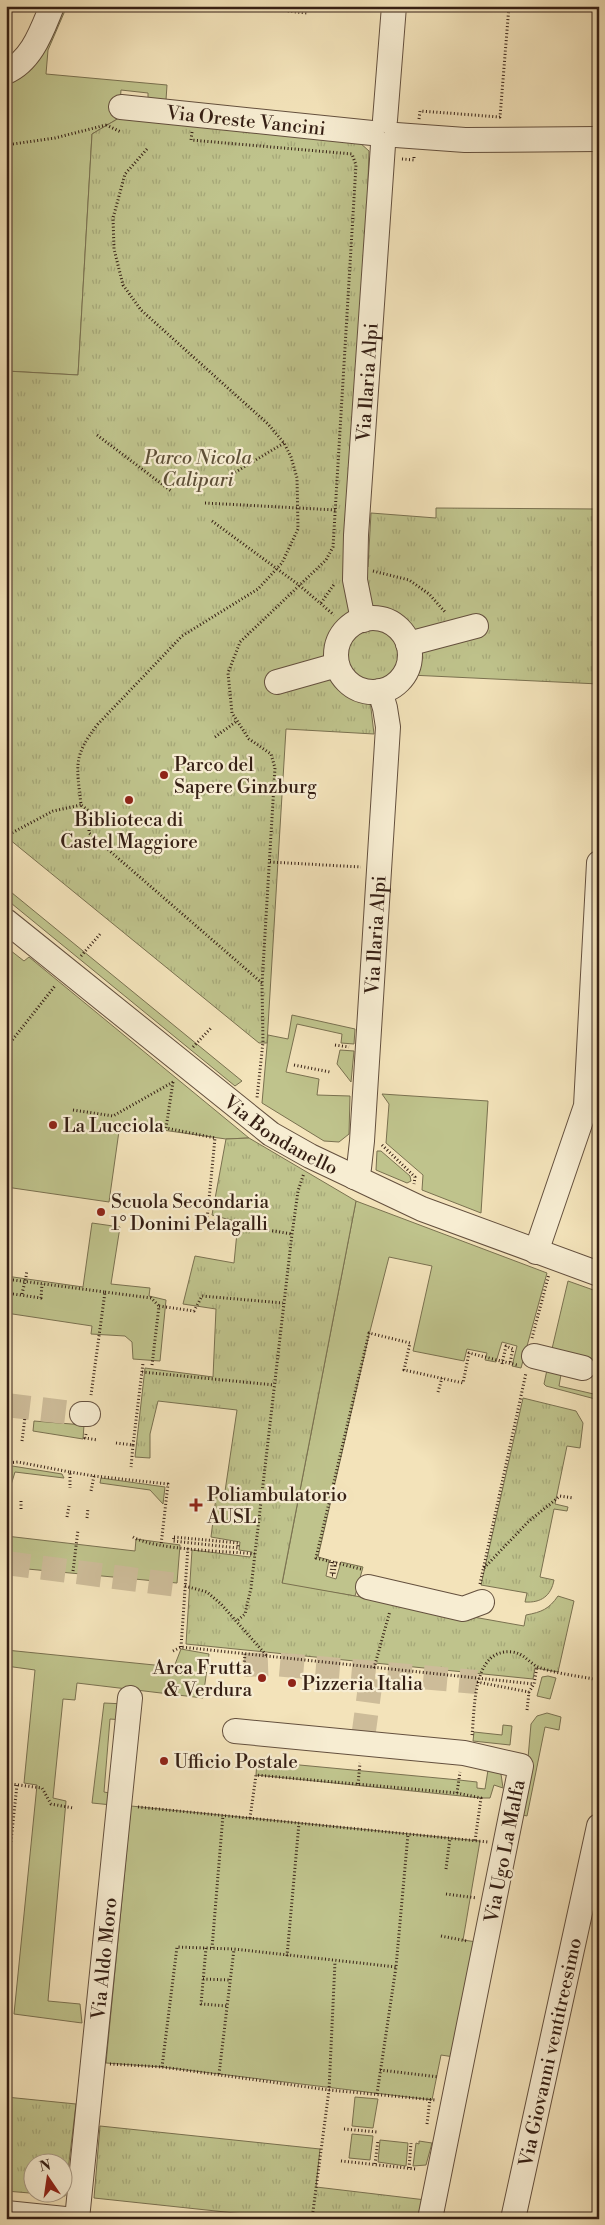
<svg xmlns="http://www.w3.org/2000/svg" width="605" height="2225" font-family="'Libre Bodoni',serif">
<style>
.grass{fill:#bfc38c;stroke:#7a7150}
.park{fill:url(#park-tufts);stroke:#7a7150;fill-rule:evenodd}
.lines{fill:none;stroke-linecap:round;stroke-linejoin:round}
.minor-tunnel{stroke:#cdbc99;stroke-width:24;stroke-dasharray:24 12;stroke-linecap:butt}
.minor-casing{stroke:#64503e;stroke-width:26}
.path{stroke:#351f14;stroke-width:3;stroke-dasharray:1 2.5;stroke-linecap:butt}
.minor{stroke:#f7edd2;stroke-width:24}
.path-bridge{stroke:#351f14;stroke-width:3;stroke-dasharray:1 2.5;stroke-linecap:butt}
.poi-dot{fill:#8f2418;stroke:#f7edd2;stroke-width:2}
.labels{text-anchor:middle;stroke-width:4.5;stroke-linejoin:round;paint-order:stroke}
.street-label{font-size:19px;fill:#351f14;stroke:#f7edd2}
.park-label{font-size:19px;font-style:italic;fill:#5e5038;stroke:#f7edd2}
.poi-label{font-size:19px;fill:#351f14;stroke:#f7edd2;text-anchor:start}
</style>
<defs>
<pattern id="park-tufts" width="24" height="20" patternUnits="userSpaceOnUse" patternTransform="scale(1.25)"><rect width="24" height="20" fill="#bfc38c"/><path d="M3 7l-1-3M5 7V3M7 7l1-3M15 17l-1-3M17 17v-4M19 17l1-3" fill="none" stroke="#a5a778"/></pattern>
</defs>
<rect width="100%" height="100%" fill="#f3e3ba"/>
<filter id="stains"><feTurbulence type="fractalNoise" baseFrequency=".004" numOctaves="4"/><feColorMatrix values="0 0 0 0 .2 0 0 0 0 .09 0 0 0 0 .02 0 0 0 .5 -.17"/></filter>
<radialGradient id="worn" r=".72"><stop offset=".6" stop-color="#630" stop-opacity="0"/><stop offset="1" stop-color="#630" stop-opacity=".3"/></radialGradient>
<!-- grass -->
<path class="grass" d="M60,6H67L48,50L46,74L167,85L166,100L148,98V93L121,90L119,118L92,134L78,375L6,371V79Z
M6,888L242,1081L235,1086L6,899Z
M6,947L24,961L29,957L249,1138L226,1139L120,1124L109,1202L6,1187Z
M292,1015L355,1029L354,1044L341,1043L342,1034L297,1024L286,1072L319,1079L317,1095L350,1096L349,1134L339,1142L324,1141L262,1103L268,1035L288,1039Z
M340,1050L354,1051L351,1082L337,1064Z
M382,1094L488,1101L481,1213L422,1190L423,1175L386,1143L389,1104Z
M377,1151H381L410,1176L411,1181L407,1183L376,1170Z
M356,1201L547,1273L521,1368L512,1366L517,1346L502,1342L496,1362L485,1360L487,1353L467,1349L464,1361L413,1351L432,1266L389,1257L369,1335L318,1557L329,1560L326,1576L336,1579L341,1562L363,1567L355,1596L282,1584Z
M92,1223L120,1227L111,1284L150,1288L149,1296L166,1300L160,1361L133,1359L132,1342L125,1336L91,1334L92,1326L6,1313V1276L83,1287Z
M568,1281L599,1292V1377L586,1374L551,1353Z
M548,1365L562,1369L559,1386L598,1395L599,1391V1400L546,1386L544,1384Z
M34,1421L84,1425L83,1439L33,1431Z
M6,1465L62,1474L64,1478L15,1472L11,1485L6,1484Z
M101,1478L165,1487L163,1504L150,1490L100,1483Z
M6,1536L135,1551L136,1539L180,1545L177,1583L6,1567Z
M181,1649L209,1654L203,1698L77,1683L75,1700L63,1699L53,1798L66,1801L48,2001L80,2004L82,2023L14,2014L37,1785L24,1783L35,1670L6,1666V1650L174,1667Z
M548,1676L556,1678L550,1699L537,1696L542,1677Z
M104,1703L125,1704L123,1720L110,1719L104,1792L115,1794L112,1805L92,1803Z
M547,1713L561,1717L559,1730L545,1727L527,1816L523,1815L531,1724L537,1716Z
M503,1725L512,1726L510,1745L473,1741L474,1732L502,1735Z
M257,1761L459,1780L477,1782V1788L485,1789L488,1770L501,1774L503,1788L494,1785L490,1798H481L256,1775Z
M131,1806L480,1841L463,1940L477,1942L454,2057L441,2055L432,2100L162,2067L106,2063Z
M355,2097L378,2099L373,2128L352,2126Z
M352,2134L373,2136L370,2160L349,2158Z
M380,2140L408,2143L406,2166L378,2162Z
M419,2141L432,2143L426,2165L413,2166L416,2143L419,2144Z"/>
<!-- park -->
<path class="park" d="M119,118L359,142L369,151L353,617C349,620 341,624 338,628C323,648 332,677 349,692C354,696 364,698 370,700L374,734L286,729L267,1043H259L9,839L6,840V371L78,375L92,134Z
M436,508L599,509V684L410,675C424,647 405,610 371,613L364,571L368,567L371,513L436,518Z
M347 655a26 26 0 1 1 52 0a26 26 0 1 1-52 0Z
M249,1138L356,1201L282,1583L524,1626L526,1615C542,1612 549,1609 558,1596L574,1601L558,1672L535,1668L533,1679L186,1644L192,1550L250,1557L252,1552L239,1550L240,1542L211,1537L216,1497L224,1498L237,1410L158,1401L150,1434V1458L135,1457L145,1368L213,1377L216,1309L183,1304L195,1256L234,1263L238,1222L212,1215L226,1139Z
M523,1398L576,1411L583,1423L580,1448L567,1446L555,1504L568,1507L567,1511L554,1509L540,1577L554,1580C551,1596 541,1603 525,1602L527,1593L481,1585Z
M6,2097L76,2104L65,2196L6,2191ZM32,2162H62V2192H32Z
M100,2126L320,2149L316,2187L426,2200L420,2219H291L94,2198Z"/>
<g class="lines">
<!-- minor-tunnel -->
<path class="minor-tunnel" d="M6,1405L82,1414
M6,1563L185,1586
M244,1665L273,1664L477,1682
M363,1738L372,1672"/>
<!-- minor casing -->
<g class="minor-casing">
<g id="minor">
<path d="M6,72C32,61 42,30 52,6"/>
<path id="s1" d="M121,107L372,133"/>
<path d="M385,120L394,6"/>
<path d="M396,135L465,140L599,139"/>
<circle cx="373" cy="655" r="37"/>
<path id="s2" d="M363,620L355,580L356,535L383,145"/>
<path d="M408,644L476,626"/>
<path d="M277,682L337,665"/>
<path id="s3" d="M6,921L271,1134L310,1156L422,1209L599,1274"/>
<path id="s4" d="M354,1177L359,1168L362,1141L388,727L385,708L380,691"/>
<path d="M536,1252L586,1106L599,863"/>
<path d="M534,1356L583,1368"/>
<path d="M82,1414H88"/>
<path d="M368,1587L463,1609L482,1602"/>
<path d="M235,1731L464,1753L521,1766L430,2219"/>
<path d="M6,2213L65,2219"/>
<path id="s5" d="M77,2219L130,1698"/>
<path id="s6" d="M513,2219L599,1826"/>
</g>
</g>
<!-- path -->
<path class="path" d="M287,6L286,11L307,13L308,6
M419,119L420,111L500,117L509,6
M106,125L121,132
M192,132L191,140L352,154L356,165L333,547L326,560L240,642L228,673L232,713L249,739L271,754L275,768L262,984L263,1042L257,1098
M6,145L55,138L106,125
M147,149L125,174L113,218L114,249L123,285L141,310L268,424L284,443L291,457L297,478L298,529L282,563L258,589L182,636L98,724C72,757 77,766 81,805L97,817L89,828V833L262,983
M402,159L414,160V156
M97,435L171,491
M214,485L284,443
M205,503L336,510
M212,521L299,585L334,615
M373,571L409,580L429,594L446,613
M321,603L335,583
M215,737L237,721
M6,836L53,811L81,805
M270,862L361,867
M81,956L101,933
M335,1045L349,1047
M193,1047L211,1028
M6,1048L55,986
M294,1065L330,1072
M173,1082L166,1128L215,1138L207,1220L292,1234
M73,1110L113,1116L173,1082
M382,1145L415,1177L414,1184
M26,1277L27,1270
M6,1279L105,1292L91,1395
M6,1290L8,1279
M105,1292L151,1298L159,1306
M6,1293L41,1298L42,1284
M532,1338L549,1274
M502,1364L506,1346L513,1349L510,1363
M152,1365L159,1306L194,1311L202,1296L283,1303
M142,1372L274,1385
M438,1392L442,1378
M86,1434L85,1438L98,1440
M22,1441L25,1417
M116,1443L133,1445L131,1467
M133,1445L143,1363
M6,1463L18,1462L70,1472V1488
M70,1472L94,1476L91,1491
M94,1476L168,1484L161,1545
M21,1509V1500
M67,1517L69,1506
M87,1518L88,1508
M133,1537C155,1550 226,1551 255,1554
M174,1537L238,1543V1548L173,1541Z
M332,1562L331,1575H334L335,1566
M484,1568L529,1521L560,1496L574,1498
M361,1569L316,1558L369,1333L410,1343L404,1370L463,1383L469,1353L517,1365
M73,1571L78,1530
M480,1584L526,1373
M185,1586L207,1592L221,1604L267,1656
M238,1620L245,1614L251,1588L292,1234L298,1191L304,1173
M181,1647L188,1547
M173,1651L181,1647L534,1684
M244,1665L245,1654
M374,1668L390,1611
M477,1682L529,1692L534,1684L537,1667
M527,1710L529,1692
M472,1735C475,1709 472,1648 512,1652C524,1653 529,1663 538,1667C557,1674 579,1676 599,1680
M11,1784L42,1788L51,1804L73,1808
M358,1784L360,1763
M457,1793L460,1772
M138,1807L488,1842
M250,1818L256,1775L457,1793L481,1798L475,1841
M446,1869L450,1838
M6,1887L17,1785
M446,1894L477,1898
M441,1936L467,1941
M206,1948L201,2004L227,2006
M212,1948L223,1815
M287,1956L299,1823
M203,1979L230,1980
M110,2064L162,2067L329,2090L435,2100
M162,2067L177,1947L234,1949L396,1967
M380,2070L439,2077
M219,2074L234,1949
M377,2094L396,1967L408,1834
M427,2124L430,2099
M344,2129L377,2132
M341,2161L416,2169
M375,2164L378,2140
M409,2168L411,2143
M312,2219L329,2090L335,1962"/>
<!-- minor -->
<use href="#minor" class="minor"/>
<!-- path-bridge -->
<path class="path-bridge" d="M22,1294L26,1277
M335,1566L336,1561"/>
</g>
<!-- markers -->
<g class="poi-dot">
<circle cx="164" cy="775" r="5"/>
<circle cx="129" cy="800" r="5"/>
<circle cx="53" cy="1125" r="5"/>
<circle cx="101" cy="1212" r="5"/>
<path d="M193.5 1497.5h5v5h5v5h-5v5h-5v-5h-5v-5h5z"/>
<circle cx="262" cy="1678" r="5"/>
<circle cx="292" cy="1683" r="5"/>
<circle cx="164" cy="1761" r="5"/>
</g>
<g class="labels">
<!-- street labels -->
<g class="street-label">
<text dy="7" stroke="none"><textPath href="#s1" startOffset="126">Via Oreste Vancini</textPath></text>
<text dy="7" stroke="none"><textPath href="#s2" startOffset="239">Via Ilaria Alpi</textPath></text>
<text dy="7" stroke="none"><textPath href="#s4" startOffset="244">Via Ilaria Alpi</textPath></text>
<text dy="7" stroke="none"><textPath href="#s3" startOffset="349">Via Bondanello</textPath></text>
<text transform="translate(504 1851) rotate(-79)" y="7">Via Ugo La Malfa</text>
<text dy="7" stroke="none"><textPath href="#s5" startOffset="262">Via Aldo Moro</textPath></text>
<text dy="7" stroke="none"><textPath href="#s6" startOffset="171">Via Giovanni ventitreesimo</textPath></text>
</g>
<!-- park labels -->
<g class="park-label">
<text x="198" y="464">Parco Nicola<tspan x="198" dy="22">Calipari</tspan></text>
</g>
<!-- poi labels -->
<g class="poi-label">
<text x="174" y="771">Parco del<tspan x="174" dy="22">Sapere Ginzburg</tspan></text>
<text x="129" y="826" text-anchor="middle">Biblioteca di<tspan x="129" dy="22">Castel Maggiore</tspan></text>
<text x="63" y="1132">La Lucciola</text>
<text x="111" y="1208">Scuola Secondaria<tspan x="111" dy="22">1° Donini Pelagalli</tspan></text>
<text x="207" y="1501">Poliambulatorio<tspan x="207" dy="22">AUSL</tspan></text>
<text x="252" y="1674" text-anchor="end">Arca Frutta<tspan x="252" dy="22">&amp; Verdura</tspan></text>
<text x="302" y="1690">Pizzeria Italia</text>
<text x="174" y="1768">Ufficio Postale</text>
</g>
</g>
<!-- margin -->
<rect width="605" height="2225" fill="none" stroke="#f3e3ba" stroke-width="25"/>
<rect x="8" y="8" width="590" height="2210" fill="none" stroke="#351f14" stroke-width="2.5"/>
<rect x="12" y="12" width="580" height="2200" fill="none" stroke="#351f14"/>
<!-- north arrow -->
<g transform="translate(48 2178) rotate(347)"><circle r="24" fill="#f7edd2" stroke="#a99b86"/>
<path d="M0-4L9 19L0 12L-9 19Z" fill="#8f2418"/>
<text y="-8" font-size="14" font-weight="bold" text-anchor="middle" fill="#351f14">N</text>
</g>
<rect width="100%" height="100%" filter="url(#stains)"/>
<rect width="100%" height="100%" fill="url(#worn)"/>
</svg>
